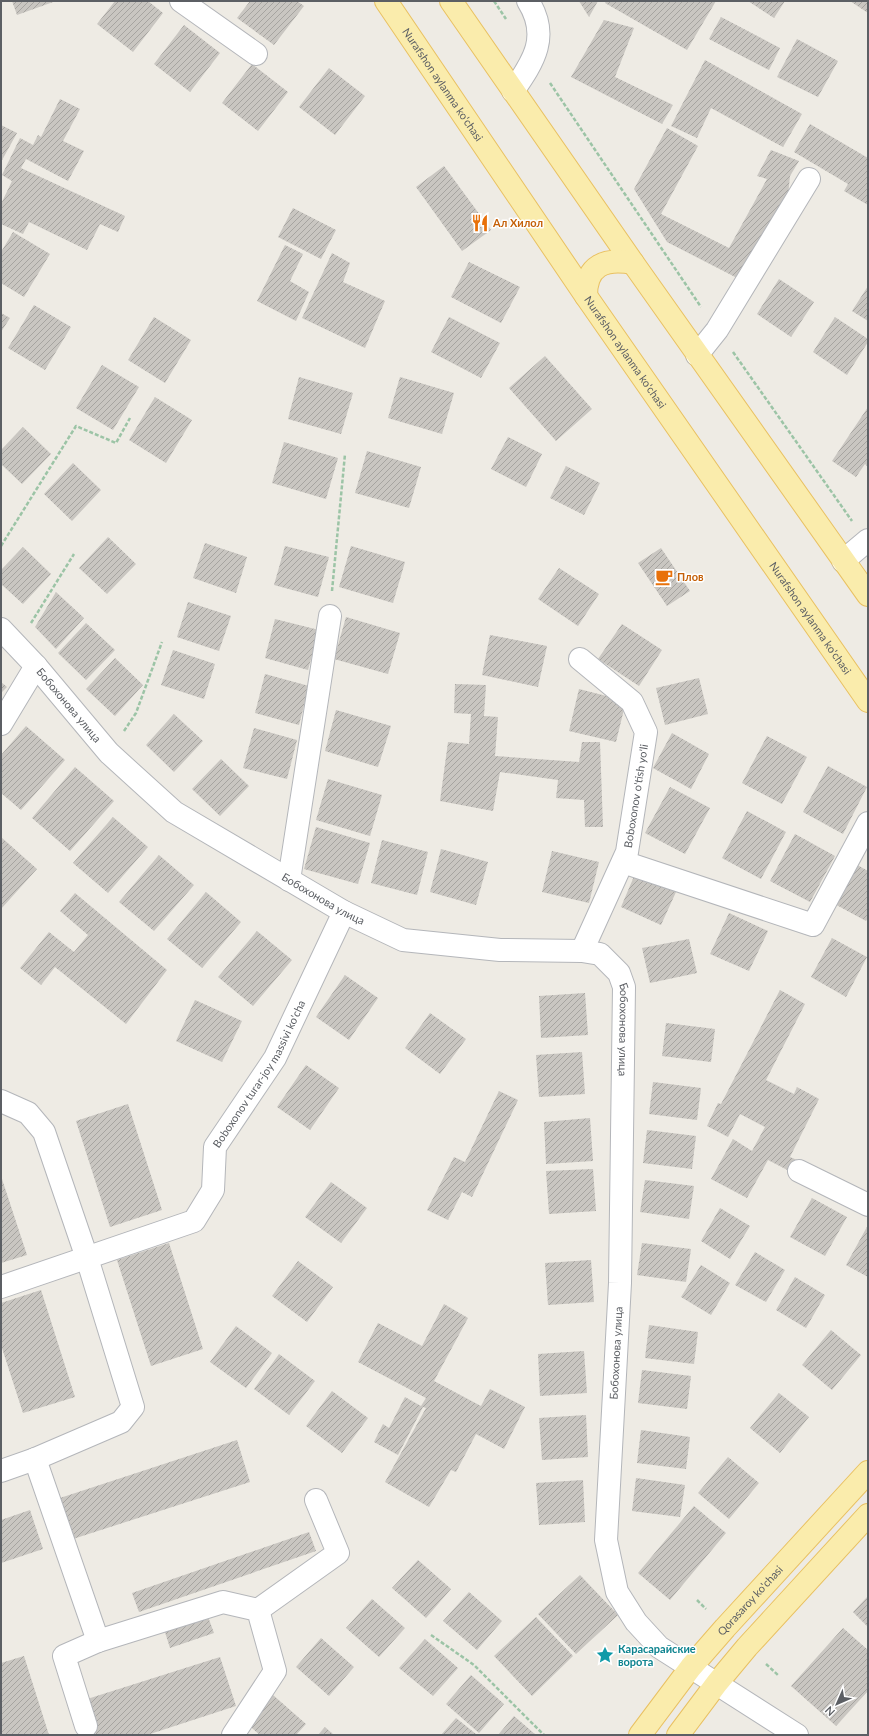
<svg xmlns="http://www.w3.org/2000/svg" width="869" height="1736" font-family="Lato,sans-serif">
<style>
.building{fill:url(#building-hatch)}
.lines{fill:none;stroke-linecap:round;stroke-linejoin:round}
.minor-casing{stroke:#b4b6ba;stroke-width:24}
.major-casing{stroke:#e9c162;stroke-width:24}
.path{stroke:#9cc4a6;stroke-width:2.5;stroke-dasharray:4 2;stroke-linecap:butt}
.minor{stroke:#fff;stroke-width:22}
.major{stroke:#faecac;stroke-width:22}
.labels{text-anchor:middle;stroke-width:3;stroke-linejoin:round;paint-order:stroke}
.street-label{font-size:11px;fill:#5c5f64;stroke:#fff}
.food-label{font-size:11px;font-weight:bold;fill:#c56008;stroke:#fff;text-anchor:start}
.culture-label{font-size:11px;font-weight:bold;fill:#0d838f;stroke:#fff;text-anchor:start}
</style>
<defs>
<pattern id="building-hatch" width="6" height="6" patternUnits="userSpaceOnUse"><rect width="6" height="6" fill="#c9c6c1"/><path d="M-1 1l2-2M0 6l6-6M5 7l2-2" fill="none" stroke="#a6a4a0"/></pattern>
</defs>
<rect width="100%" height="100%" fill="#eeebe4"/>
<!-- building -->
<path class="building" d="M12,1H56L17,15Z
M115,1H148L163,13L133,52L97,24Z
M250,1H297L304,6L274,45L237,18Z
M579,1H598L589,17Z
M606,1H716L687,50L605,3Z
M748,1H785L774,18Z
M850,1H868V13Z
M721,17L780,48L769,70L709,39Z
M604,20L634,28L615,77L673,105L662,124L571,77Z
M184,25L220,53L190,92L154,64Z
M797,39L838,61L818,97L777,77Z
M705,60L802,114L783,147L711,108L697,138L671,126Z
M252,64L288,92L258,131L222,103Z
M329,68L365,96L335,135L299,107Z
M60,99L80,109L63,141L84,151L68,181L26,159L21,168L125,216L118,232L100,224L87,250L29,222L23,234L1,224V204L12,181L2,175L20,138L33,145L38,135L41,137Z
M810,124L868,158V205L844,191L848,184L794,152Z
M1,125L17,133L1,162Z
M667,128L698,146L661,214L729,248L767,179L757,176L771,150L799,161L790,176L788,196L739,279L667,242L634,189Z
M444,166L491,230L462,251L416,187Z
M293,208L336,230L321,259L278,237Z
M13,232L50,254L24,297L1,283V252Z
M285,245L303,254L290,281L309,292L296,321L257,301Z
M332,253L350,263L343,282L385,301L365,348L302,318Z
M469,262L520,287L501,323L451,297Z
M779,279L814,302L791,337L757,314Z
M868,286V321L852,311Z
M34,305L71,327L45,370L8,348Z
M1,313L10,318L1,332Z
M154,317L191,340L165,383L128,360Z
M449,317L500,343L481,378L431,352Z
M835,317L868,339V342L847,375L813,352Z
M545,356L592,409L556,441L509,388Z
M102,365L139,387L113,430L76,408Z
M299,377L353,393L341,434L288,419Z
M400,377L454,393L442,434L388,418Z
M155,397L192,420L166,463L129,440Z
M868,407V467L865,464L856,477L832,461Z
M23,427L51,454L22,484L1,464V450Z
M508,437L542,454L526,487L491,469Z
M284,442L338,458L326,499L272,483Z
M367,451L421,467L409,508L355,493Z
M73,463L101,490L72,521L44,494Z
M566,466L600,483L584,515L550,498Z
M108,537L136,564L107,594L79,568Z
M205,543L247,557L236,593L193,578Z
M285,546L329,557L318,597L274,585Z
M351,546L405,562L393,603L339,587Z
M23,547L51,574L23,604L1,584V570Z
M661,548L690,591L667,606L638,563Z
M559,568L599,594L578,626L538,599Z
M56,592L84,618L56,649L35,627Z
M188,602L231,616L219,651L177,637Z
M346,617L400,633L388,674L334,659Z
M275,619L319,630L308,670L265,658Z
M86,623L115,650L86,680L58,653Z
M622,624L662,650L639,686L598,659Z
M490,635L547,646L538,687L482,675Z
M173,650L215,664L204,699L161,685Z
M115,658L143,685L115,716L86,689Z
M265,674L309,686L299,725L255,713Z
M699,678L708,714L665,725L656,688Z
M1,682L7,687L1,693Z
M455,684L486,685L484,716L498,717L495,756L579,762L582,742H600L603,827H585L584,800L556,798L558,780L500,772L493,811L440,801L448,742L469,744L471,714L454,713Z
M579,689L626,701L616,742L569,731Z
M336,710L391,726L378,767L325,751Z
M174,714L203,741L174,772L146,745Z
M26,726L65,760L21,810L1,793V755Z
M254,728L297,740L287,779L243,768Z
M672,733L709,754L691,789L653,768Z
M767,736L807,757L782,804L742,783Z
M221,759L249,786L220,816L192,789Z
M828,766L867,787L843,834L803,812Z
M75,767L114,801L70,851L32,818Z
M328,779L382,795L370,836L316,820Z
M670,787L710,808L685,854L645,833Z
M747,811L786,832L761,879L722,858Z
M113,817L148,847L108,893L73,863Z
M316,827L370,843L358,884L304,869Z
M795,834L835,856L810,902L770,881Z
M1,837L37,869L1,909Z
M382,840L428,852L417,895L371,883Z
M441,849L488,862L476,905L430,892Z
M552,851L599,862L589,903L542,892Z
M159,855L194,885L154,931L119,902Z
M852,862L868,871V918L866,921L831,902Z
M635,874L676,892L661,925L621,907Z
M206,892L241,922L202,968L167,939Z
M75,893L167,970L126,1024L55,967L41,985L20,968L49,932L74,952L88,935L60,911Z
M729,913L768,931L749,971L710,954Z
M257,931L292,960L253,1006L218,977Z
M832,938L867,957L846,997L811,977Z
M689,939L697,973L650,983L642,948Z
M345,975L378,998L349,1040L316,1017Z
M780,990L805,1004L766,1080L794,1094L797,1087L819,1099L790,1157L802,1162L795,1174L768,1160L747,1198L711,1179L733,1139L752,1151L765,1127L740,1114L728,1137L707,1126L718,1103L721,1104Z
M585,993L588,1035L541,1038L539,996Z
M195,1000L242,1021L222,1062L176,1041Z
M430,1013L466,1039L440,1074L405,1048Z
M666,1023L715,1029L711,1062L662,1056Z
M582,1052L585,1094L539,1097L536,1055Z
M306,1065L339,1088L310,1130L277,1107Z
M653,1082L701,1088L697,1120L649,1114Z
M499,1091L518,1100L472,1197L462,1192L448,1220L427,1210L454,1157L465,1162Z
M128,1104L162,1210L110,1227L76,1121Z
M590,1118L593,1161L546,1164L544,1122Z
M647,1130L696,1136L692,1169L643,1163Z
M593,1169L596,1211L549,1214L546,1171Z
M1,1176L27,1255L1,1263Z
M645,1180L694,1186L689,1219L640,1212Z
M331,1182L367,1208L341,1243L305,1217Z
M812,1198L847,1217L825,1256L790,1237Z
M720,1208L750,1226L730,1259L701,1241Z
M868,1225V1277L846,1265Z
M169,1243L203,1349L151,1366L117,1260Z
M642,1243L691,1249L686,1282L637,1275Z
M755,1252L785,1270L766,1302L735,1285Z
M591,1260L594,1302L548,1305L545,1263Z
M298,1261L333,1287L307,1322L272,1296Z
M701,1265L730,1283L711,1315L681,1297Z
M795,1277L825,1295L806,1328L776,1310Z
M41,1290L75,1397L23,1413L1,1345V1303Z
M444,1304L468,1318L434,1381L481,1406L490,1389L525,1407L504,1449L476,1434L456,1472L451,1470L429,1507L385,1482L426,1408L423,1407L398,1455L374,1442L383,1424L389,1428L405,1397L421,1406L426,1398L358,1362L378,1323L422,1346Z
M649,1325L698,1332L694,1364L645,1358Z
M236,1326L272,1353L246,1388L210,1362Z
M831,1330L861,1355L832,1390L802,1365Z
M584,1351L587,1393L540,1396L538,1354Z
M279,1354L315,1381L289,1415L254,1389Z
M642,1370L691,1376L687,1409L638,1403Z
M332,1391L368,1418L342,1453L306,1426Z
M779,1393L809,1417L780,1453L750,1428Z
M586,1415L588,1457L542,1460L539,1418Z
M641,1430L690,1437L686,1469L637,1463Z
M237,1440L250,1482L73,1539L60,1498Z
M728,1457L759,1483L729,1519L698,1493Z
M636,1478L685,1485L680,1517L632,1511Z
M583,1480L585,1522L539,1525L536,1483Z
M694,1506L726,1533L670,1600L638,1573Z
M30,1510L43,1549L1,1563V1520Z
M309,1532L316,1551L139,1612L132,1593Z
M418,1560L451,1589L426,1618L392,1588Z
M580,1575L618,1615L576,1654L538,1614Z
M469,1592L502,1621L477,1650L443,1621Z
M868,1596V1627L853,1612Z
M372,1599L405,1628L379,1657L346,1628Z
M207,1614L214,1633L170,1648L164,1629Z
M536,1617L573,1656L532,1696L494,1656Z
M843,1628L868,1650V1691L836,1726L791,1686Z
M321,1638L354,1667L329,1696L296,1667Z
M425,1639L458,1668L433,1696L399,1668Z
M24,1656L49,1735H1V1663Z
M220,1657L236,1706L147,1735H96L84,1700Z
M471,1675L504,1704L479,1733L446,1704Z
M273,1695L306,1724L296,1735H260L247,1724Z
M514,1716L536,1735H498Z
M456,1718L476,1734L441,1735Z
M325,1727L334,1735H318Z"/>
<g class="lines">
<!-- minor casing -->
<g class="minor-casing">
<g id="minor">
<path d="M181,1L256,54"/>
<path d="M513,91C534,61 550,36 528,1"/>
<path d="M697,355L717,330L809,179"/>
<path d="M843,561L868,540"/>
<path id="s1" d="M1,629L36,666L109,753L174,812L344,912L403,940L500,950L582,951L600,954L619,973L624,987L620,1283L606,1540L617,1592L636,1622L659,1647L797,1735"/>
<path d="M580,659L632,702L646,732L627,852L582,951"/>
<path d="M1,724L36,666"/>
<path d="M623,862L813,925L868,823"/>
<path d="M289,880L330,616"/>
<path d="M1,1101L28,1113L44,1132L87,1258L133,1407L121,1422L35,1459L1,1471"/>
<path d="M799,1171L868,1205"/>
<path id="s2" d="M1,1287L194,1221L213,1190L215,1147L275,1058L344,912"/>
<path d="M35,1459L98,1641"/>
<path d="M258,1610L338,1553L316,1500"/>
<path d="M86,1726L64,1656L98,1641L223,1602L258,1610L275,1671L233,1735"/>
</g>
</g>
<!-- major casing -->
<g class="major-casing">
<g id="major">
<path id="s3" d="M386,1L586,296L868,701"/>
<path d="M451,1L633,263L868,595"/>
<path d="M586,296C586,265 605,258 633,263"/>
<path id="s4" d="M640,1735L691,1667L725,1628L868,1472"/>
<path d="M678,1735L717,1683L747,1647L868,1515"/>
</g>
</g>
<!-- path -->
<path class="path" d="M494,1L506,19
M550,83L701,307
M733,352L852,521
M1,546L76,426L116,443L130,418
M332,591L345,454
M31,623L74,554
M124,731L136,713L162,642
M697,1600L706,1609
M431,1635L474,1665L544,1735
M766,1664L778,1675"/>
<!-- minor -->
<use href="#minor" class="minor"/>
<!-- major -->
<use href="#major" class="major"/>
</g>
<!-- icons -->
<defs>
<g id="restaurant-bare" transform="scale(1.38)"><path d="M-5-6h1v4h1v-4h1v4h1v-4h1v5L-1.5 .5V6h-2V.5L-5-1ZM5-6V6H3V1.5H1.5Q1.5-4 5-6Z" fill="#e8710a" stroke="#fff" stroke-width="2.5" paint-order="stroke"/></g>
<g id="cafe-bare" transform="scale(1.38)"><path d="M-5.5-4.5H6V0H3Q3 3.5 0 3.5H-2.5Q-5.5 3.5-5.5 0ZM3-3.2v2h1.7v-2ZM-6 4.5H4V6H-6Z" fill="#e8710a" stroke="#fff" stroke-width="2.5" paint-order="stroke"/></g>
<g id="sight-bare" transform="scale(1.38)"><path d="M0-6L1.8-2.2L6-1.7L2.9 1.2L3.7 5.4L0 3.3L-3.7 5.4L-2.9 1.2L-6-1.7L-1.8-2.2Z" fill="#0f9aa8" stroke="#fff" stroke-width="2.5" paint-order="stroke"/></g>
</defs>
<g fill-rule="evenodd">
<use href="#restaurant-bare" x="480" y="223"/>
<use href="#cafe-bare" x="664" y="577"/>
<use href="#sight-bare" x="605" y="1655"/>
</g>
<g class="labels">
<!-- street labels -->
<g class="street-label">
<text dy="4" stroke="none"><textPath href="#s3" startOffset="101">Nurafshon aylanma ko'chasi</textPath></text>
<text dy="4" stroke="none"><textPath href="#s3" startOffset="425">Nurafshon aylanma ko'chasi</textPath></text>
<text dy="4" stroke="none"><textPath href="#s3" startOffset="749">Nurafshon aylanma ko'chasi</textPath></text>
<text dy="4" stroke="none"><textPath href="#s1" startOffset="102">Бобохонова улица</textPath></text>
<text transform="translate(636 796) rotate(-81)" y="4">Boboxonov o'tish yo'li</text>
<text dy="4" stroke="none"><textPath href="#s1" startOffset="425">Бобохонова улица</textPath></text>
<text dy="4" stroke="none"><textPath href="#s1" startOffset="797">Бобохонова улица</textPath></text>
<text dy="4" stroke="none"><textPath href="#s2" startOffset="369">Boboxonov turar-joy massivi ko'cha</textPath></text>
<text transform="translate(616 1353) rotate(-87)" y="4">Бобохонова улица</text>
<text dy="4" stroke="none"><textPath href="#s4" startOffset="174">Qorasaroy ko'chasi</textPath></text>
</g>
<!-- food labels -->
<g class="food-label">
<text x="493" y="227">Ал Хилол</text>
<text x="677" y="581">Плов</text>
</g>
<!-- culture labels -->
<g class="culture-label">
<text x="618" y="1653">Карасарайские<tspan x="618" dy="13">ворота</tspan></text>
</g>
</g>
<!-- border -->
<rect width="869" height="1736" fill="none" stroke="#5c5f64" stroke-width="4"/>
<!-- north arrow -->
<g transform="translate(837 1704) rotate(225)" stroke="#ffffff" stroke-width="3" paint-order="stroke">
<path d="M0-3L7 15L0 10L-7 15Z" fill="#5c5f64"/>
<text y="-6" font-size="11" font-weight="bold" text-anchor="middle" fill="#5c5f64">N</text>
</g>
</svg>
